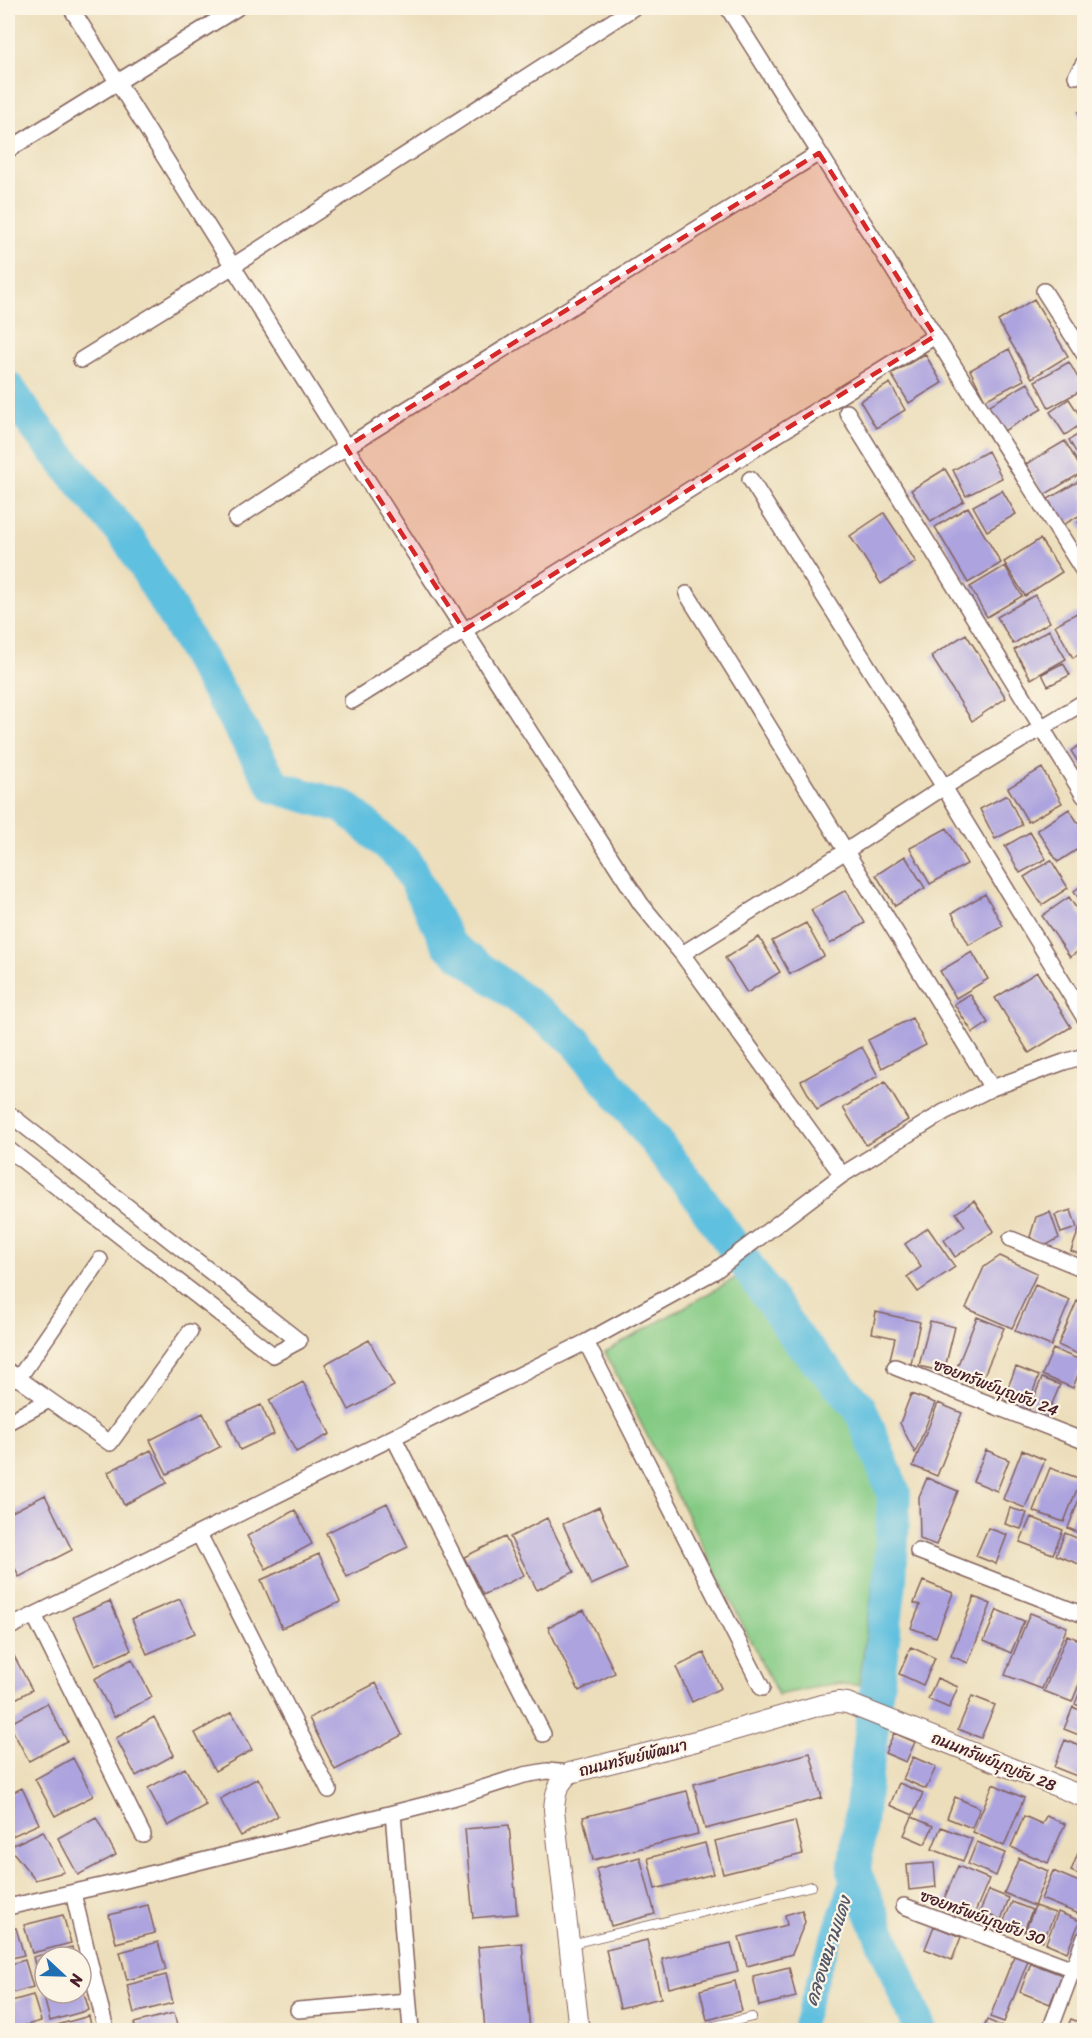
<svg xmlns="http://www.w3.org/2000/svg" width="1092" height="2038" font-family="Sriracha,'Playpen Sans Thai',sans-serif">
<style>
.green{fill:#84ca84;stroke:#677458;stroke-width:1.5}
.lines{fill:none;stroke-linecap:round;stroke-linejoin:round}
.canal{stroke:#60c0df;stroke-width:21}
.river{stroke:#60c0df;stroke-width:34}
.building{fill:#aca3df}
.service-casing{stroke:#83625d;stroke-width:10}
.minor-casing{stroke:#83625d;stroke-width:18}
.tertiary-casing{stroke:#83625d;stroke-width:22}
.service{stroke:#fff;stroke-width:8}
.minor{stroke:#fff;stroke-width:15}
.tertiary{stroke:#fff;stroke-width:20}
.marked{fill:#d62828;fill-opacity:0.2;stroke:#d62828;stroke-width:4.5;stroke-dasharray:12 8;stroke-linejoin:round}
.labels{text-anchor:middle;stroke-width:4.5;stroke-linejoin:round;paint-order:stroke}
.street-label{font-size:16px;fill:#4a1f2b;stroke:#fcf5e5}
.water-label{font-size:18px;font-style:italic;fill:#52576a;stroke:#fcf5e5}
</style>
<rect width="100%" height="100%" fill="#fcf5e5"/>
<filter id="ink" filterUnits="userSpaceOnUse"><feTurbulence type="fractalNoise" baseFrequency=".0167" numOctaves="2"/><feDisplacementMap in="SourceGraphic" scale="12" xChannelSelector="R" yChannelSelector="G"/><feConvolveMatrix kernelMatrix="1 2 1 2 8 2 1 2 1" color-interpolation-filters="sRGB"/></filter>
<filter id="wash" filterUnits="userSpaceOnUse"><feTurbulence type="fractalNoise" baseFrequency=".008" numOctaves="4" result="noise"/><feDisplacementMap in="SourceGraphic" scale="24" xChannelSelector="R" yChannelSelector="G"/><feGaussianBlur stdDeviation="1.35" result="paint"/><feColorMatrix in="noise" values="0 0 0 0 0 0 0 0 0 0 0 0 0 0 0 0 0 1.4 0 .05"/><feComposite in="paint" operator="in"/></filter>
<g filter="url(#wash)">
<rect width="100%" height="100%" fill="#ecdebb"/>
<!-- green -->
<path class="green" d="M739,1276L848,1411L878,1476V1548L859,1685L832,1684L778,1695L605,1352Z"/>
<g class="lines">
<!-- canal -->
<path class="canal" d="M802,2030L819,1973L854,1871"/>
<!-- river -->
<path class="river" d="M8,388L34,425L131,543L275,787L345,807L405,860L449,945L575,1040L697,1194L798,1339L860,1408L894,1494L890,1583L854,1871L920,2030"/>
</g>
<g id="blocks">
<!-- building -->
<path class="building" d="M1084,110V128L1078,112Z
M1034,299L1068,356L1032,378L998,321Z
M1009,349L1024,380L985,400L970,370Z
M925,354L942,383L909,403L891,374Z
M1069,362L1084,389L1049,408L1035,381Z
M890,383L905,410L876,428L860,401Z
M1028,383L1042,409L1002,432L988,406Z
M1069,399L1084,422L1065,435L1050,412Z
M1084,431V466L1069,440Z
M1065,441L1083,472L1044,495L1026,464Z
M988,451L1002,478L966,496L953,470Z
M945,469L964,501L931,522L911,490Z
M1084,478V513L1063,525L1048,499Z
M1002,490L1016,514L987,531L973,506Z
M968,507L1001,563L968,583L935,527Z
M884,513L916,562L881,584L850,536Z
M1084,518V532L1078,522Z
M1040,539L1062,572L1025,596L1004,562Z
M1005,566L1022,596L987,617L970,587Z
M1035,595L1050,622L1013,644L997,617Z
M1084,609V651L1073,658L1055,625Z
M1049,630L1066,659L1031,679L1014,650Z
M966,634L1006,698L972,721L931,656Z
M1063,663L1070,675L1048,686L1042,674Z
M1084,742V771L1071,751Z
M1042,768L1062,803L1028,822L1008,788Z
M1007,795L1022,825L995,839L980,809Z
M1069,809L1084,832V845L1058,862L1037,830Z
M947,828L967,864L930,884L910,848Z
M1030,832L1046,859L1020,873L1005,846Z
M905,856L925,888L895,906L876,875Z
M1051,860L1068,888L1042,905L1024,877Z
M1084,884V907L1074,891Z
M846,890L865,923L830,944L811,910Z
M985,894L1003,926L969,945L952,913Z
M1069,897L1084,920V947L1070,957L1042,916Z
M806,923L824,956L790,974L772,941Z
M759,937L780,972L747,993L725,958Z
M972,952L988,979L956,998L940,971Z
M1037,972L1071,1027L1029,1053L995,998Z
M970,994L988,1023L973,1033L954,1004Z
M912,1018L926,1045L882,1068L868,1040Z
M862,1047L878,1076L817,1110L801,1081Z
M885,1082L908,1120L866,1145L843,1108Z
M974,1201L994,1231L955,1257L944,1240L965,1226L956,1213Z
M1071,1210L1077,1228L1061,1233L1055,1215Z
M1050,1212L1059,1238L1045,1246L1030,1237L1036,1217Z
M1084,1216V1256L1071,1251Z
M928,1228L955,1267L918,1292L907,1277L921,1267L905,1244Z
M1000,1256L1037,1273L1012,1328L966,1308L984,1267Z
M1035,1285L1070,1300L1051,1346L1015,1331Z
M1077,1301L1084,1304V1357L1058,1345Z
M876,1312L920,1322L911,1364L890,1359L895,1338L872,1333Z
M977,1317L1004,1328L979,1387L953,1377Z
M930,1321L955,1327L944,1372L919,1366Z
M369,1340L394,1386L349,1410L325,1364Z
M1053,1349L1083,1361L1073,1388L1042,1375Z
M1016,1367L1039,1376L1026,1409L1003,1400Z
M1042,1378L1060,1385L1046,1418L1028,1411Z
M303,1382L330,1434L296,1452L269,1400Z
M911,1394L935,1403L915,1453L900,1423Z
M938,1403L962,1413L937,1476L913,1466Z
M261,1405L274,1434L240,1450L227,1420Z
M203,1413L220,1447L167,1474L150,1440Z
M151,1450L167,1483L124,1505L108,1472Z
M986,1450L1009,1460L997,1491L973,1481Z
M1022,1450L1045,1460L1025,1508L1003,1499Z
M1050,1468L1081,1479L1064,1522L1033,1511Z
M1084,1476V1493L1079,1491Z
M927,1478L958,1491L936,1545L920,1539L919,1497Z
M1081,1494L1084,1496V1535L1068,1528Z
M45,1495L72,1550L19,1577L8,1553V1514Z
M387,1503L408,1547L347,1577L326,1533Z
M599,1507L627,1569L591,1585L563,1524Z
M1010,1508L1027,1513L1021,1529L1005,1524Z
M295,1510L312,1544L266,1569L247,1536Z
M1031,1517L1063,1530L1053,1554L1020,1542Z
M547,1518L574,1572L537,1590L510,1537Z
M988,1528L1007,1535L996,1564L976,1556Z
M1065,1533L1084,1541V1566L1056,1555Z
M505,1537L524,1575L483,1595L464,1557Z
M319,1554L340,1602L282,1628L261,1580Z
M923,1581L953,1593L936,1637L911,1628L920,1605L914,1603Z
M974,1597L991,1604L968,1663L951,1656Z
M180,1599L195,1633L147,1654L132,1619Z
M110,1601L131,1650L95,1666L73,1617Z
M584,1610L615,1673L579,1691L548,1627Z
M997,1610L1024,1621L1011,1653L984,1641Z
M1030,1613L1067,1627L1042,1689L1005,1675Z
M1067,1635L1084,1642V1672L1072,1702L1044,1691Z
M911,1647L935,1658L923,1685L899,1674Z
M12,1652L32,1690L8,1703V1654Z
M704,1653L721,1688L692,1702L676,1667Z
M132,1659L152,1697L114,1717L94,1679Z
M937,1678L958,1687L949,1708L928,1699Z
M376,1683L402,1735L335,1770L309,1718Z
M1082,1686L1084,1687V1708L1075,1704Z
M972,1696L995,1705L981,1738L958,1729Z
M47,1703L67,1741L29,1761L9,1724Z
M1073,1707L1084,1712V1737L1064,1729Z
M232,1712L252,1750L215,1771L195,1733Z
M154,1717L174,1755L136,1776L116,1738Z
M894,1733L915,1742L906,1762L885,1753Z
M1065,1740L1084,1748V1779L1054,1767Z
M810,1753L822,1798L705,1829L694,1784Z
M913,1757L936,1767L926,1789L903,1779Z
M73,1758L93,1796L55,1816L35,1779Z
M185,1768L206,1805L168,1826L148,1788Z
M258,1778L278,1816L241,1836L220,1799Z
M899,1783L923,1793L913,1815L890,1805Z
M993,1784L1024,1798L1004,1846L973,1832Z
M22,1788L39,1824L10,1837L8,1831V1795Z
M687,1791L698,1834L593,1860L583,1817Z
M955,1797L980,1808L972,1828L947,1818Z
M1024,1816L1042,1824L1046,1816L1065,1824L1048,1863L1011,1847Z
M96,1817L116,1855L78,1875L58,1838Z
M912,1817L933,1826L925,1844L904,1835Z
M795,1821L803,1854L723,1874L715,1841Z
M509,1825L517,1914L473,1918L465,1829Z
M941,1827L972,1839L963,1861L932,1849Z
M43,1831L64,1872L35,1880L9,1847Z
M977,1842L1005,1853L996,1876L968,1864Z
M705,1843L713,1874L655,1889L648,1858Z
M1080,1848L1084,1850V1877L1071,1871Z
M640,1857L655,1914L611,1926L596,1869Z
M1019,1858L1048,1871L1034,1906L1004,1893Z
M934,1863L936,1887L909,1890L907,1865Z
M958,1866L989,1879L973,1917L942,1904Z
M1053,1871L1084,1884V1900L1079,1914L1041,1899Z
M989,1890L1009,1898L1001,1920L980,1911Z
M1012,1902L1032,1910L1024,1931L1003,1923Z
M148,1905L155,1933L116,1943L109,1915Z
M1035,1906L1055,1913L1043,1941L1024,1934Z
M802,1910L805,1922L792,1954L747,1966L739,1937L787,1925L785,1915Z
M1058,1912L1080,1921L1067,1952L1046,1943Z
M63,1915L71,1943L32,1953L24,1925Z
M934,1926L961,1937L952,1960L925,1949Z
M16,1928L24,1955L8,1959V1930Z
M647,1940L661,1998L620,2008L606,1950Z
M158,1942L166,1970L127,1980L120,1952Z
M522,1943L530,2030H485L478,1947Z
M731,1943L738,1971L669,1988L662,1959Z
M72,1947L74,1957H45V1983L40,1985L33,1957Z
M1014,1956L1028,1961L1004,2022L990,2017Z
M25,1960L33,1987L8,1994V1965Z
M1031,1963L1062,1975L1050,2004L1020,1992Z
M789,1967L796,1997L759,2006L753,1976Z
M166,1975L173,2003L134,2013L127,1985Z
M735,1981L742,2011L707,2020L700,1990Z
M81,1983L89,2010L50,2021L43,1993H81Z
M33,1995L41,2021L8,2030V2002Z
M174,2013L178,2030H136L134,2023Z
M89,2016L92,2030H51L50,2027Z
M1071,2019L1084,2024V2030H1066Z
M987,2020L1011,2030H983Z"/>
</g>
</g>
<g filter="url(#ink)">
<use href="#blocks" fill-opacity="0" stroke="#83625d" stroke-width="1.5"/>
<g class="lines">
<!-- service casing -->
<g class="service-casing">
<path id="service" d="M571,1944L812,1886
M697,2030L752,2017"/>
</g>
<!-- minor casing -->
<g class="minor-casing">
<path id="minor" d="M71,8L346,447L464,630L641,904L682,954L846,851L944,787L1084,702
M728,8L1084,572
M1076,76L1084,63
M8,150L237,8
M1044,291L1084,354
M81,360L233,266L633,8
M847,412L1084,796
M750,479L944,787L1084,1017
M236,519L346,447L819,153
M687,594L992,1088
M352,701L935,336
M682,954L842,1175
M8,1113L299,1341L273,1355L8,1149
M1011,1239L1084,1269
M586,1342L762,1688
M895,1367L1084,1441
M8,1371L110,1443L190,1332
M18,1379L100,1260
M8,1422L49,1400
M394,1438L543,1734
M199,1534L329,1790
M918,1551L1084,1615
M34,1615L143,1835
M8,1628L586,1342L715,1271L842,1175L944,1112L992,1088L1064,1062L1084,1056
M393,1813L411,2030
M73,1893L106,2030
M904,1906L1084,1973
M8,1907L110,1884L393,1813L452,1798L524,1775L547,1771L570,1773
M298,2010L408,2001
M1050,2030L1084,1939"/>
</g>
<!-- tertiary casing -->
<g class="tertiary-casing">
<path id="tertiary" d="M579,2030L554,1810C555,1794 557,1784 570,1773L696,1741L821,1705L838,1702L847,1703L1084,1797"/>
</g>
<!-- service -->
<use href="#service" class="service"/>
<!-- minor -->
<use href="#minor" class="minor"/>
<!-- tertiary -->
<use href="#tertiary" class="tertiary"/>
</g>
</g>
<!-- marked area -->
<path class="marked" d="M819,153L935,336L464,630L346,447Z"/>
<g class="labels">
<!-- street labels -->
<g class="street-label">
<text transform="translate(996 1387) rotate(21)" y="6">ซอยทรัพย์บุญชัย 24</text>
<text transform="translate(633 1757) rotate(-14)" y="6">ถนนทรัพย์พัฒนา</text>
<text transform="translate(994 1761) rotate(22)" y="6">ถนนทรัพย์บุญชัย 28</text>
<text transform="translate(983 1917) rotate(20)" y="6">ซอยทรัพย์บุญชัย 30</text>
</g>
<!-- water labels -->
<g class="water-label">
<text transform="translate(828 1951) rotate(-72)" y="6">คลองหนามแดง</text>
</g>
</g>
<!-- margin -->
<rect width="1092" height="2038" fill="none" stroke="#fcf5e5" stroke-width="30"/>
<!-- north arrow -->
<g transform="translate(63 1975) rotate(112)"><circle r="28" fill="#fcf5e5" stroke="#b59f9b" stroke-width="1.5"/>
<path d="M0-4.5L10 22L0 15L-10 22Z" fill="#1f6fb2"/>
<text y="-9" font-size="16" font-weight="bold" text-anchor="middle" fill="#4a1f2b">N</text>
</g>
</svg>
